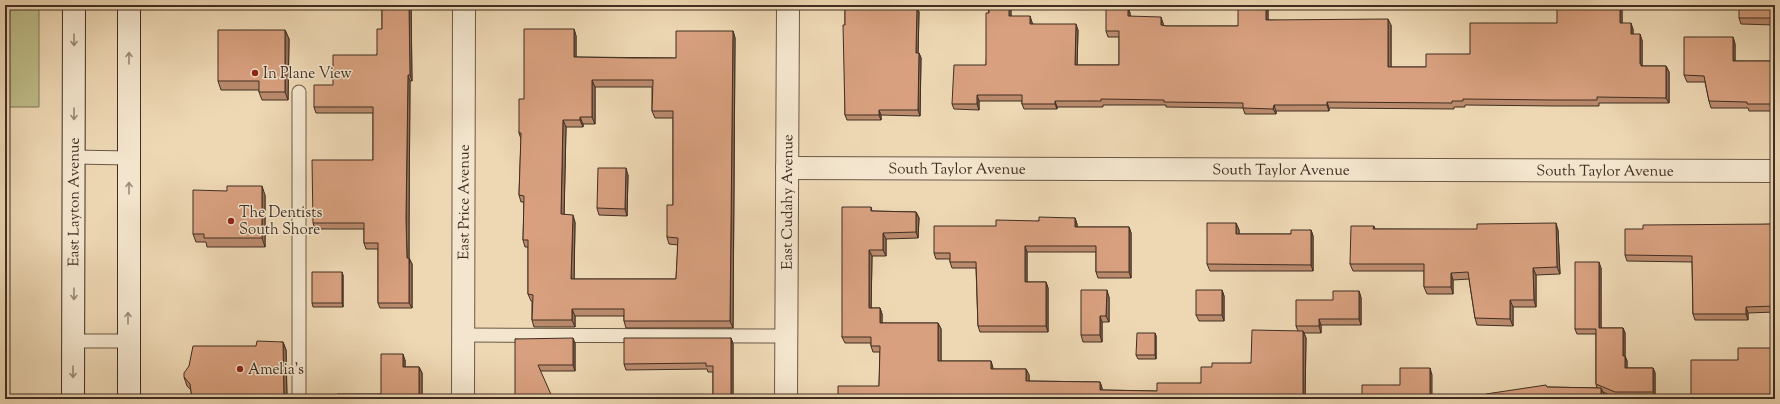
<svg xmlns="http://www.w3.org/2000/svg" width="1780" height="404" font-family="'Sorts Mill Goudy',serif">
<style>
.green{fill:#bebd89;stroke:#7f7656}
.lines{fill:none;stroke-linecap:round;stroke-linejoin:round}
.service-casing{stroke:#6c5847;stroke-width:15}
.minor-casing{stroke:#6c5847;stroke-width:24}
.secondary-casing{stroke:#402e23;stroke-width:24}
.service{stroke:#f4e6ce;stroke-width:13}
.minor{stroke:#f4e6ce;stroke-width:22}
.secondary{stroke:#f4e6ce;stroke-width:22}
.wall{fill:#ba8a6d;stroke:#402e23;fill-rule:evenodd}
.shaded-wall{fill:#977059;stroke:#402e23}
.building{fill:#d8a07f;stroke:#402e23;fill-rule:evenodd}
.oneway{stroke:#9a8a78}
.poi-dot{fill:#8f2418;stroke:#f4e6ce;stroke-width:1.5}
.labels{text-anchor:middle;stroke-width:3;stroke-linejoin:round;paint-order:stroke}
.poi-label{font-size:15px;fill:#402e23;stroke:#f4e6ce;text-anchor:start}
.street-label{font-size:15px;fill:#402e23;stroke:#f4e6ce}
</style>
<rect width="100%" height="100%" fill="#eed8b4"/>
<filter id="stains"><feTurbulence type="fractalNoise" baseFrequency=".005" numOctaves="4"/><feColorMatrix values="0 0 0 0 .2 0 0 0 0 .09 0 0 0 0 .02 0 0 0 .5 -.17"/></filter>
<radialGradient id="worn" r=".72"><stop offset=".6" stop-color="#630" stop-opacity="0"/><stop offset="1" stop-color="#630" stop-opacity=".3"/></radialGradient>
<!-- green -->
<path class="green" d="M5,5H39V107H5Z"/>
<g class="lines">
<!-- service casing -->
<g class="service-casing">
<path id="service" d="M299,92V399
M74,157L129,158
M463,335L787,336
M73,341H128"/>
</g>
<!-- minor casing -->
<g class="minor-casing">
<g id="minor">
<path id="s1" d="M787,168L1775,171"/>
<path id="s2" d="M463,399L464,5"/>
<path id="s3" d="M786,399L788,5"/>
</g>
</g>
<!-- secondary casing -->
<g class="secondary-casing">
<g id="secondary">
<path id="s4" d="M73,399L74,5"/>
<path d="M129,399V5"/>
</g>
</g>
<!-- service -->
<use href="#service" class="service"/>
<!-- minor -->
<use href="#minor" class="minor"/>
<!-- secondary -->
<use href="#secondary" class="secondary"/>
</g>
<!-- wall -->
<path class="wall" d="M382,5H411L412,81H410L409,224V258L412,264V308H380L378,303V249H366L364,243V229H315L313,223L373,160V113H316L314,107L333,85L377,55L382,29Z
M845,5H874V6H917L919,12L918,53H919L921,58L920,116L881,115V120H847L845,115Z
M989,5H1010L1011,8V16L1032,22V24L1078,30L1077,65H1119V37H1108L1106,31L1128,7L1130,13V16L1163,23V25L1166,26H1238L1268,5V20L1391,25V67H1426L1470,54L1557,23L1622,5V23L1633,29V34L1642,40V66H1666L1669,72V103H1599V106H1554L1465,105V107H1454V109L1329,108V111H1276V114H1245L1243,108L1166,107V105H1103V107H1057V109H1024L1022,104V101H979V110L954,109L952,104L986,65Z
M1775,5V25L1741,24L1739,18Z
M574,29L576,36V57L676,58L733,31L735,38L733,328H626L624,321V316H575V327H534L532,320V301H531L528,294V247H525L523,240L524,202H521L519,195L521,139L519,133L524,99ZM595,87H652V111L655,118H673V205L667,237L669,244L678,245L676,279H574L575,222L564,214L566,127H583V124H595Z
M285,30L289,39L288,100H262L259,92V90H221L218,81Z
M1733,37L1735,44V61H1775V111H1749L1748,108H1711L1709,101L1705,82H1687L1684,75Z
M628,175L627,216L599,215L597,208Z
M265,195V247H207L206,242H196L193,234Z
M871,207L872,211L916,212L919,218L918,238L886,239V256H872L871,308H880L882,314V323H938L941,329V361H991L993,369H1026L1029,375V381L1100,382L1102,388V390L1157,391L1201,383L1212,367L1251,363L1298,331L1296,326L1333,300L1359,291L1361,298V325H1321V333H1304L1306,338L1305,399L879,386L880,352H873L871,346V343H845L842,337Z
M1075,218L1077,224V227H1129L1131,233V278H1098L1096,272V252H1027V282H1046L1048,288V332H980L978,326L976,268H952L950,262V259H936L934,253L996,226L1039,221Z
M1236,223L1239,230V234H1291L1311,230L1313,236V271H1210L1207,264Z
M1775,224V312L1748,313V320H1695L1693,314L1692,262L1627,261L1625,255L1643,229Z
M1374,226L1375,229L1558,230L1560,274L1536,275V307H1513V326L1477,325L1475,318L1469,279L1453,280V294H1427L1424,287V271H1353L1350,264Z
M1601,268V328H1623L1625,333V356L1627,361V368H1653L1655,373V398H1617L1603,392L1604,394V399H1486L1547,387L1597,388L1596,384V334H1577L1575,329Z
M343,275V307H313L312,303Z
M1222,290L1224,296V321H1199L1196,315Z
M1109,297V322H1102V342H1083L1081,335Z
M1155,333L1156,336V359H1138L1136,355Z
M731,338L733,344V398L713,399V372H708L707,369L626,370L624,364Z
M515,339L575,343V371H541Z
M283,342L286,350L287,399H192L191,390L187,386L184,377L256,346Z
M1775,348V399H1691L1738,360Z
M405,360V367H419L422,373V399H337L381,394Z"/>
<!-- shaded-wall -->
<path class="shaded-wall" d="M409,5H411L412,81L410,75Z
M1009,5H1010L1011,8V22L1009,16Z
M1266,5H1268V26L1266,20Z
M1620,5H1622V29L1620,23Z
M917,6L919,12L918,58L916,53Z
M1128,7L1130,13V22L1128,16Z
M1030,16L1032,22V30L1030,24Z
M1161,17L1163,23V31L1161,25Z
M1388,19L1391,25V73L1388,67Z
M1631,23L1633,29V40L1631,34Z
M1076,24L1078,30L1077,71L1075,65Z
M574,29L576,36V64L574,57Z
M285,30L289,39L288,100L285,92Z
M733,31L735,38L733,328L730,321Z
M1640,34L1642,40V66L1644,70L1640,64Z
M1733,37L1735,44V67L1733,61Z
M919,53L921,58L920,116L918,110Z
M1666,66L1669,72V103L1666,98Z
M408,75L410,81L409,224V264L407,258L406,218Z
M592,80L595,87V124L592,117Z
M977,95L979,101V110L977,104Z
M1055,101L1057,107V109L1055,104Z
M1327,102L1329,108V111L1327,105Z
M1274,105L1276,111V114L1273,109Z
M879,110L881,115V120L879,115Z
M580,117L583,124V127L580,120Z
M563,120L566,127L564,221L561,214Z
M626,168L628,175L627,216L625,209Z
M262,186L265,195V247L262,238Z
M916,212L919,218L918,238L916,232Z
M573,215L575,222L574,286L571,279Z
M1075,218L1077,224V233L1075,227Z
M1236,223L1239,230V240L1236,234Z
M1556,223L1558,230L1560,274L1557,267Z
M1129,227L1131,233V278L1129,272Z
M1311,230L1313,236V271L1311,265Z
M883,233L886,239V256L883,250Z
M1025,246L1027,252V288L1025,282Z
M869,250L872,256L871,314L869,308Z
M409,258L412,264V308L409,303Z
M1599,262L1601,268V333L1599,328Z
M1533,268L1536,275V307L1534,300Z
M342,272L343,275V307L342,303Z
M1451,273L1453,280V294L1451,287Z
M1046,282L1048,288V332L1046,326Z
M1107,290L1109,297V322L1106,316Z
M1222,290L1224,296V321L1222,315Z
M1359,291L1361,298V325L1359,319Z
M1510,300L1513,307V326L1510,319Z
M1746,307L1748,313V320L1746,314Z
M880,308L882,314V329L880,323Z
M572,309L575,316V327L572,320Z
M1100,316L1102,322V342L1100,335Z
M1319,319L1321,325V333L1319,326Z
M938,323L941,329V368L938,361Z
M1623,328L1625,333V361L1623,356Z
M1303,331L1306,338L1305,399H1303Z
M1155,333L1156,336V359L1155,355Z
M573,338L575,343V371L573,365Z
M731,338L733,344V399H731Z
M283,342L286,350L287,399H284Z
M403,354L405,360V373L403,367Z
M1625,356L1627,361V373L1625,368Z
M991,361L993,368V375L991,369Z
M419,367L422,373V399H420L419,398Z
M1430,368L1432,375V399H1430Z
M1653,368L1655,373V398L1653,392Z
M1026,369L1029,375V387L1026,381Z
M1773,371L1775,377V399H1773Z
M1100,382L1102,388V397L1100,390Z
M1601,388L1604,394V399H1601Z"/>
<!-- building -->
<path class="building" d="M382,5H409L410,75H408L406,218L407,258H409V303H378V243H364V223H313L312,160H373V107H314V85H333V55H377V29H382Z
M845,5H872V6H917L916,53H919L918,110H879V115H845L843,25H845Z
M989,5H1009V16H1030V24H1076L1075,65H1119V31H1106V7H1128V16L1161,17V25L1166,26H1238V9H1240V5H1266V20L1388,19V67H1426V54H1470V23H1557V5H1620V23H1631V34H1640V64H1641V66H1666V98L1597,97V100H1552L1463,99V101H1452V103L1327,102V105H1274L1273,109L1243,108V103L1164,102V100L1101,99V101H1055V104H1022V95H977V104H952L954,65H986V13H989Z
M1739,5H1775V18H1739Z
M524,29H574V57L634,58H676V31H733L730,321H624V309H572V320H532L533,295L528,294V240H523L524,196L519,195L521,133H519V99H524ZM592,80H653L652,111H673V205H667V237L678,238L676,279H571L573,215L561,214L563,120H580V117H592Z
M218,30H285V92H259V81H218Z
M1684,37H1733V61H1775V104H1747V102L1709,101L1704,76L1684,75Z
M598,168H626L625,209L597,208Z
M227,186H262V238H204V234H193V190L227,191Z
M842,207H871V211L916,212V232L883,233V250H869V308H880V323H938V361H991V369H1026V381L1100,382V390L1157,391V383H1201V367H1212V363H1251L1252,330L1303,331V399H838V386H879L880,346H871V337H842Z
M1039,217L1075,218V227H1129V272H1096V246H1025V282H1046V326H978L976,262H950V253H934V226H996V220L1039,221Z
M1207,223H1236V234H1291V230H1311V265L1207,264Z
M1556,223L1557,267L1533,268L1534,300H1510V319L1475,318L1468,272L1451,273V287H1424V264H1350L1351,226H1374L1373,229H1477V224Z
M1775,224V306L1746,307V314H1693L1692,256L1625,255V229H1643V225Z
M1575,262H1599V328H1623V356H1625V368H1653V392H1615L1596,384V329H1575Z
M312,272H342V303H312Z
M1081,290H1107L1106,316H1100V335H1081Z
M1196,290H1222V315H1196Z
M1333,291H1359V319H1319V326H1296V300H1333Z
M1137,333H1155V355H1136Z
M573,338V365H538L553,399H513V396H515V339Z
M624,338H731V398L750,399H713V366H706V363L624,364Z
M257,341L283,342L284,399H192L190,384L184,377V373L189,366L193,346H256Z
M1738,348H1775V371H1773V399H1649H1691V360H1738Z
M381,354H403V367H419V398L415,397V399H337V394H381Z
M1400,368H1430V399H1348V395H1362V385H1400Z
M1546,385L1547,387L1601,388V399H1486V394Z"/>
<!-- one-way arrows -->
<defs><path id="oneway-shaft" d="M-6 0H5M1.5-3L5.5 0L1.5 3" fill="none" stroke-width="1.6" stroke-linecap="round" stroke-linejoin="round"/></defs>
<g class="oneway">
<use href="#oneway-shaft" transform="translate(74 40) rotate(90)"/>
<use href="#oneway-shaft" transform="translate(129 58) rotate(-90)"/>
<use href="#oneway-shaft" transform="translate(74 114) rotate(90)"/>
<use href="#oneway-shaft" transform="translate(129 188) rotate(-90)"/>
<use href="#oneway-shaft" transform="translate(74 294) rotate(90)"/>
<use href="#oneway-shaft" transform="translate(128 318) rotate(-90)"/>
<use href="#oneway-shaft" transform="translate(73 372) rotate(90)"/>
</g>
<!-- markers -->
<g class="poi-dot">
<circle cx="255" cy="73" r="4"/>
<circle cx="231" cy="221" r="4"/>
<circle cx="240" cy="369" r="4"/>
</g>
<g class="labels">
<!-- poi labels -->
<g class="poi-label">
<text x="263" y="78">In Plane View</text>
<text x="239" y="217">The Dentists<tspan x="239" dy="17">South Shore</tspan></text>
<text x="248" y="374">Amelia's</text>
</g>
<!-- street labels -->
<g class="street-label">
<text dy="5" stroke="none"><textPath href="#s1" startOffset="170">South Taylor Avenue</textPath></text>
<text dy="5" stroke="none"><textPath href="#s1" startOffset="494">South Taylor Avenue</textPath></text>
<text dy="5" stroke="none"><textPath href="#s1" startOffset="818">South Taylor Avenue</textPath></text>
<text dy="5" stroke="none"><textPath href="#s4" startOffset="197">East Layton Avenue</textPath></text>
<text dy="5" stroke="none"><textPath href="#s2" startOffset="197">East Price Avenue</textPath></text>
<text dy="5" stroke="none"><textPath href="#s3" startOffset="197">East Cudahy Avenue</textPath></text>
</g>
</g>
<!-- margin -->
<rect width="1780" height="404" fill="none" stroke="#eed8b4" stroke-width="20"/>
<rect x="6" y="6" width="1768" height="392" fill="none" stroke="#402e23" stroke-width="2"/>
<rect x="10" y="10" width="1760" height="384" fill="none" stroke="#402e23"/>
<rect width="100%" height="100%" filter="url(#stains)"/>
<rect width="100%" height="100%" fill="url(#worn)"/>
</svg>
